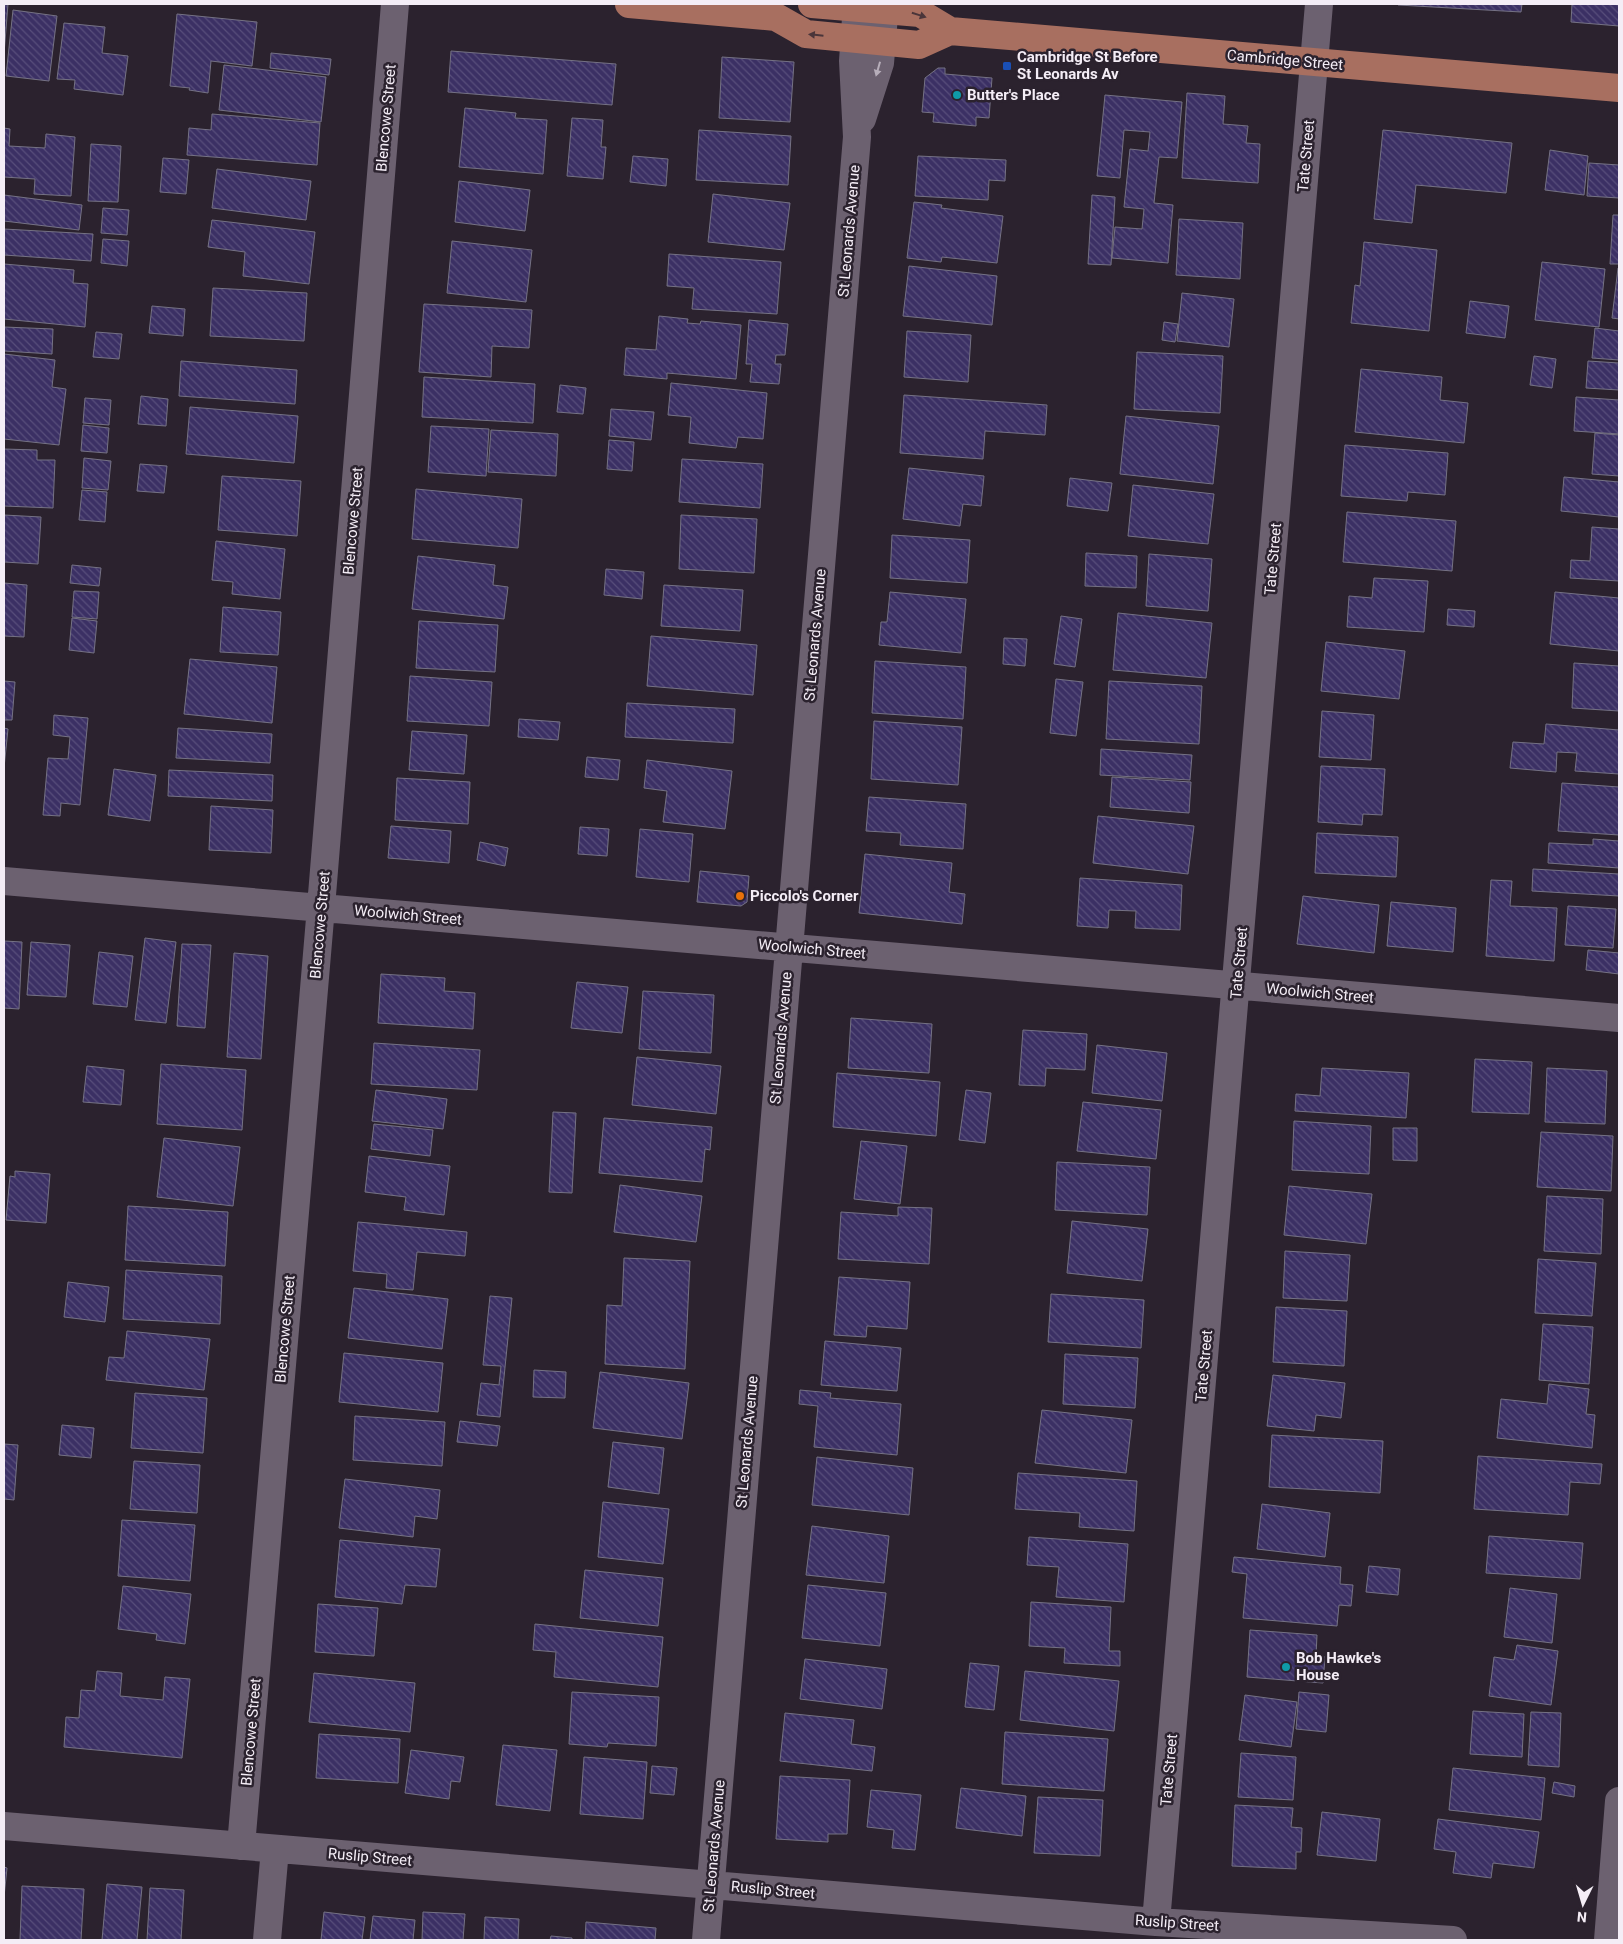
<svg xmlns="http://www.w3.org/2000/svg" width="1623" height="1944" font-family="Roboto,sans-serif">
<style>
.building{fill:url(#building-back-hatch);stroke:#757284}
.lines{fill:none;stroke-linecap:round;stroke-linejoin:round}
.street{stroke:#6c6170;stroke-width:28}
.primary{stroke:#a86f60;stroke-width:28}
.oneway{fill:#4a353a}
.oneway2{fill:#b7aeba}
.transit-dot{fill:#1a4fb4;stroke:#2b222e;stroke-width:2}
.culture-dot{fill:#0f9aa8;stroke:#2b222e;stroke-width:2}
.food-dot{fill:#e8710a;stroke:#2b222e;stroke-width:2}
.labels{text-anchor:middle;stroke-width:5;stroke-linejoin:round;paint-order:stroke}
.poi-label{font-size:15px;font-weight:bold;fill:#f4edf6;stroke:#2b222e;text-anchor:start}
.street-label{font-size:15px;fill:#f4edf6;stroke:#2b222e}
</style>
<defs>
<pattern id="building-back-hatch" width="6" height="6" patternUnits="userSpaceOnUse" patternTransform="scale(1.25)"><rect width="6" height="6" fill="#3b3064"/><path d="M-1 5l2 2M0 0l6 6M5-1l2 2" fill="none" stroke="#584e7b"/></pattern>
</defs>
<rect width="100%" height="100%" fill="#2b222e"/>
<!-- building -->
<path class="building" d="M4,4H8L4,54Z
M1398,4H1522L1521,12L1398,5Z
M1572,4H1619V26L1571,22Z
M13,10L57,16L49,81L6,76Z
M177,14L257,22L252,66L211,61L208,93L189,90L190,88L170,86Z
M64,23L105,27L102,53L128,56L123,95L74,89L75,80L57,79Z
M451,51L616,64L612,105L448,92Z
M271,53L331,59L329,75L270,68Z
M722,57L794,62L790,122L719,118Z
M224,65L326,77L321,122L219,110Z
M938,68H945V74L992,78L989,118L976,117V126L933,122L934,113L922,112L925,78Z
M1187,93L1225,96L1223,124L1248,126L1246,143L1260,144L1258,183L1182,178Z
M1105,95L1182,102L1177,158L1159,157L1154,203L1173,205L1168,263L1112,258L1115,227L1142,229L1144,209L1124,207L1130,149L1148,151L1150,132L1124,130L1120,178L1097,176Z
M465,108L516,113L515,118L547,120L543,174L459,167Z
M212,114L320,123L317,165L187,155L189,128L211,130Z
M572,118L603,120L601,147H606L603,179L567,176Z
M4,128L10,129L9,146L45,148L46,134L75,137L71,196L34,194L35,179L4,177Z
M699,130L791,136L788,185L696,180Z
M1383,130L1512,143L1506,193L1416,185L1412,223L1374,219Z
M91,144L121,146L118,202L88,201Z
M1550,150L1588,156L1584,195L1545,190Z
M633,156L668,159L666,186L630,182Z
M918,156L1006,160L1005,181L989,180L988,200L915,196Z
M163,158L189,160L186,194L160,192Z
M1589,163L1619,165V198L1587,196Z
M217,169L311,181L306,220L212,208Z
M459,181L530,190L525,231L455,222Z
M713,194L790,203L784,250L708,242Z
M4,195L82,205L79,230L4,221Z
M1092,195L1115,197L1111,265L1088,264Z
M914,202L942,205L941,208L1003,216L997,263L942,257L941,262L907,258Z
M103,208L129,210L127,235L101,233Z
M1613,215H1619V264H1610Z
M1179,219L1243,223L1240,279L1176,275Z
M212,220L315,232L309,284L243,276L245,252L208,247Z
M4,229L93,234L91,261L4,255Z
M103,239L129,241L127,266L101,263Z
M452,241L532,250L526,302L447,293Z
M1364,242L1437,250L1429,331L1351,323L1355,285L1360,286Z
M669,254L781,262L777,314L692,309L694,288L667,286Z
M1542,262L1605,269L1599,327L1535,320Z
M4,264L74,270L73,283L88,284L85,327L4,319Z
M909,266L997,276L992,325L903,316Z
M1618,268L1619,269V319L1612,318Z
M213,288L307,293L304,341L210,336Z
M1182,293L1234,299L1229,347L1177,341Z
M1470,301L1509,306L1505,338L1466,333Z
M424,304L532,310L529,348L492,346L491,377L419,372Z
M152,306L185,309L183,336L149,333Z
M659,316L688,319L687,323L700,324L701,321L741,325L736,379L667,373V379L624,375L626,348L656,350Z
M749,320L788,324L785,355H776L775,364H781L779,384L750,382L752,364H746Z
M1164,322L1178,324L1175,342L1162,340Z
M4,327L53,329L52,354L4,351Z
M1595,328L1619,331V360L1592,358Z
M907,331L971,335L968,382L904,377Z
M96,332L122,334L119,359L93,357Z
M1137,352L1223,356L1220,413L1134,409Z
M4,354L55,360L52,387L66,389L59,445L4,439Z
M1534,356L1556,359L1552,388L1530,385Z
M181,361L297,370L295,404L179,396Z
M1588,361L1619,363V390L1586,388Z
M1361,369L1442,377L1440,400L1468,403L1464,443L1355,432Z
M424,377L535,384L533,423L422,417Z
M671,383L767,393L763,439L738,437L736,448L689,443L691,417L668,415Z
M560,385L586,388L583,414L557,412Z
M904,395L1047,405L1045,435L985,431L983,459L900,453Z
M141,396L168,399L166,426L138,424Z
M1576,397L1619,400V434L1574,431Z
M85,398L111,400L109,425L83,423Z
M190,407L298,416L294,463L186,454Z
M611,409L654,412L651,440L609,436Z
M1126,416L1219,426L1213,484L1120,474Z
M83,425L109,428L107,453L81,451Z
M431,426L489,429L486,476L428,472Z
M491,430L558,434L556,476L488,472Z
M1595,433L1619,435V476L1592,474Z
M609,440L634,442L632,471L607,469Z
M1345,445L1448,453L1445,495L1408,492L1407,501L1341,496Z
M4,449L37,450V460H55L53,508L4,506Z
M84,458L111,461L108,490L82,488Z
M682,459L763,464L760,508L679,502Z
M140,464L167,466L164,493L137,491Z
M909,468L984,476L981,506L963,504L960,526L903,519Z
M222,476L301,481L297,536L218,530Z
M1564,477L1619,482V517L1561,511Z
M1070,478L1112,483L1108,511L1067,506Z
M1133,485L1214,494L1208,544L1128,536Z
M416,489L522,499L518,548L412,539Z
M82,490L107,492L105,522L79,520Z
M1347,512L1456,521L1452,571L1343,562Z
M4,515L41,517L38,564L4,562Z
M681,515L757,519L754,573L679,569Z
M1592,527L1619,529V581L1570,578L1571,560L1590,561Z
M892,535L970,540L967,583L890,578Z
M216,541L285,549L280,599L232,594L233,582L212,580Z
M1086,553L1137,556L1136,588L1085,586Z
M1149,554L1212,559L1208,611L1146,606Z
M418,556L495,565L493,585L508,587L504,619L412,609Z
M72,565L101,568L99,586L70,583Z
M606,569L644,572L642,599L604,595Z
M1374,578L1428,581L1424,632L1347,627L1349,596L1372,598Z
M4,583L27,585L24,637L4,636Z
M664,585L743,590L740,631L661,626Z
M74,591L99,592L97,619L72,617Z
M890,592L966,599L961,653L879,645L881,622H887Z
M1555,592L1619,598V651L1550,644Z
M223,607L281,612L278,655L220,652Z
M1448,609L1475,611L1474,627L1447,625Z
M1118,613L1212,623L1206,678L1113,670Z
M1061,616L1082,619L1075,667L1054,664Z
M72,618L97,621L94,653L69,650Z
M419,621L498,625L495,672L416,668Z
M651,636L757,645L753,695L647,686Z
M1004,638L1027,639L1025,666L1003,664Z
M1326,642L1405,651L1399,699L1321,691Z
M190,659L277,667L272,723L184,714Z
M875,661L966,667L963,719L872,713Z
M1574,663L1619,666V711L1572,708Z
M410,676L492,682L489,726L407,721Z
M1056,679L1083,682L1076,736L1050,733Z
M4,681L15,682L12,720H4Z
M1109,681L1202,686L1199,744L1106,739Z
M627,703L735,709L733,743L625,737Z
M1322,711L1374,715L1371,760L1319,757Z
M54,715L88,718L80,805L61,803L60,816L43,815L48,758L68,759L70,737L53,735Z
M519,719L560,722L558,740L518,737Z
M874,721L962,727L958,785L871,779Z
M1546,724L1619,730V774L1575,771L1577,753L1557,752L1556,772L1510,768L1513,742L1544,744Z
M4,728L8,729L4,768Z
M178,728L272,734L270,763L176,758Z
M412,731L467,735L464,774L409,770Z
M1101,749L1192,755L1190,780L1100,775Z
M587,757L620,760L618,780L585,777Z
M647,760L732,771L725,829L663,822L667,791L644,788Z
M1321,766L1385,769L1382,815L1363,814L1362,825L1318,822Z
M114,769L156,775L150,821L108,815Z
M169,770L273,775L272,801L168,796Z
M1112,777L1191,782L1189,813L1110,807Z
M397,778L470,782L468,824L395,820Z
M1562,783L1619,787V835L1558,831Z
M869,797L966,804L963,849L900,845L901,833L866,831Z
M211,806L273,810L271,853L209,850Z
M1098,816L1194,826L1188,874L1093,863Z
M391,826L451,831L449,863L388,858Z
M580,827L609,829L607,856L578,854Z
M640,829L693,834L689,882L636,877Z
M1317,833L1398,837L1396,877L1315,873Z
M1593,839L1619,841V868L1548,863L1549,843L1593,845Z
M480,842L508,848L505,866L477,860Z
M865,854L952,863L949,892L965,894L962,924L859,913Z
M1533,869L1619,874V896L1532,891Z
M700,871L749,876L747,902L741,906L697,902Z
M1080,878L1182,885L1180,930L1135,928L1136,911L1109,910L1108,928L1077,926Z
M1491,880L1512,881L1510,906L1557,908L1554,961L1486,956Z
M1303,896L1379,905L1374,953L1297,944Z
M1391,902L1456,908L1453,952L1387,946Z
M1568,906L1616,909L1613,948L1565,945Z
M145,938L176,942L166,1023L135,1020Z
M4,941L22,942L19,1009L4,1008Z
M31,942L70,945L66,997L27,995Z
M182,944L211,945L205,1028L177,1026Z
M1588,950L1619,953V974L1586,970Z
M99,952L133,956L127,1007L93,1004Z
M234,953L268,956L261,1059L227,1057Z
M381,974L445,978L444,991L475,993L473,1029L378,1023Z
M577,982L628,987L622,1033L571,1028Z
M643,991L714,995L711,1053L639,1049Z
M851,1018L932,1024L929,1073L848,1068Z
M1023,1030L1087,1034L1085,1070L1046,1068L1045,1086L1019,1085Z
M374,1043L480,1050L477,1090L371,1084Z
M1097,1045L1167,1053L1162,1101L1092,1093Z
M637,1057L721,1066L716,1114L632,1105Z
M1475,1059L1532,1062L1529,1114L1472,1112Z
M161,1064L246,1070L242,1130L157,1124Z
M87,1066L124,1070L121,1105L83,1102Z
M1322,1068L1409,1073L1406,1118L1295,1111L1296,1094L1320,1096Z
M1547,1068L1607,1071L1605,1124L1545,1122Z
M837,1073L940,1082L936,1136L833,1127Z
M376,1090L447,1099L443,1129L372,1121Z
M966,1090L991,1093L985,1143L959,1140Z
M1083,1102L1161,1110L1156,1159L1077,1151Z
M553,1112L576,1113L572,1193L549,1192Z
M604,1118L712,1127L710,1150L705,1149L702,1182L599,1173Z
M1294,1121L1371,1126L1369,1174L1292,1170Z
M374,1124L433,1130L430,1156L371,1149Z
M1393,1128H1417V1161L1393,1160Z
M1541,1132L1613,1136L1611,1191L1537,1187Z
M164,1138L240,1147L233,1206L157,1197Z
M861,1141L907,1146L900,1204L854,1199Z
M369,1156L450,1166L444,1215L404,1210L406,1197L365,1192Z
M1057,1162L1150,1167L1147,1215L1055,1210Z
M15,1171L50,1174L46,1223L6,1220L10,1176L15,1177Z
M620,1185L702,1196L696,1242L614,1232Z
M1289,1186L1372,1194L1366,1244L1284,1235Z
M1547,1196L1603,1199L1601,1254L1544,1251Z
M128,1206L228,1212L225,1266L125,1260Z
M898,1207L932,1208L929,1264L838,1259L841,1212L898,1216Z
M1072,1221L1148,1229L1142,1281L1067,1273Z
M358,1222L467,1232L465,1256L417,1252L413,1290L386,1288L387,1274L353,1271Z
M1285,1251L1350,1255L1347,1301L1283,1298Z
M624,1258L690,1261L685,1369L605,1364L607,1305L622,1306Z
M1538,1259L1596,1263L1592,1316L1535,1313Z
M126,1270L222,1276L220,1324L123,1319Z
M839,1277L910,1282L907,1329L867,1326L866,1337L834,1335Z
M68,1282L109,1287L105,1322L64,1317Z
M354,1288L448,1299L442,1349L348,1338Z
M1051,1294L1144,1300L1141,1348L1048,1342Z
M490,1296L512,1298L500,1417L477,1415L481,1383L499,1385L501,1366L483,1365Z
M1276,1307L1347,1311L1344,1366L1273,1362Z
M1543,1324L1593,1327L1589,1384L1539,1380Z
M127,1331L210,1339L204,1390L106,1380L109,1357L124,1358Z
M825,1341L901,1348L897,1391L821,1385Z
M344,1353L443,1363L438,1412L339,1402Z
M1065,1354L1138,1358L1135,1408L1063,1404Z
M534,1370L566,1372L565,1398L533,1397Z
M600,1372L689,1383L682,1439L593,1428Z
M1273,1375L1345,1383L1341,1418L1316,1415L1314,1431L1267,1426Z
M1549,1384L1589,1389L1586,1414L1595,1415L1592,1448L1497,1438L1501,1399L1547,1404Z
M800,1390L831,1393L830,1398L901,1404L897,1455L814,1447L818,1406L799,1404Z
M135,1393L207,1398L203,1453L131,1448Z
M1042,1410L1132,1420L1126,1473L1035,1463Z
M355,1416L445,1422L442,1466L353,1460Z
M460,1421L500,1426L497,1446L457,1442Z
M62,1425L94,1428L91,1458L59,1455Z
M1272,1435L1383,1441L1380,1493L1269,1487Z
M613,1442L664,1448L659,1494L608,1487Z
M4,1444L18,1445L14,1500L4,1499Z
M1478,1456L1602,1464L1600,1484L1570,1482L1568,1515L1474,1509Z
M817,1457L913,1468L909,1515L812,1505Z
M134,1461L200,1465L197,1513L130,1509Z
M1018,1473L1137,1481L1134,1531L1079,1527L1080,1513L1015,1509Z
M345,1479L440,1490L437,1519L415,1516L413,1537L339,1528Z
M603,1502L669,1509L663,1564L598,1557Z
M1262,1504L1330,1513L1325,1557L1257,1549Z
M122,1520L195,1525L190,1581L118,1576Z
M812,1526L889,1536L884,1583L806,1575Z
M1489,1536L1583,1543L1580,1579L1486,1573Z
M1029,1537L1128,1544L1124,1602L1056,1597L1059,1567L1027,1565Z
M340,1540L440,1549L436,1587L405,1585L402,1604L335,1597Z
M1234,1557L1341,1567L1340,1584L1353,1585L1351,1606L1339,1605L1337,1626L1243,1618L1247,1574L1232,1572Z
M1369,1566L1400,1569L1398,1595L1366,1592Z
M585,1570L663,1578L658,1626L580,1618Z
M808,1585L886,1593L880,1646L802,1638Z
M123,1586L191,1594L185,1644L156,1640L157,1634L118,1629Z
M1510,1588L1557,1594L1552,1643L1504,1637Z
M1031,1602L1111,1607L1109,1651H1120V1666L1064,1663L1065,1648L1029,1646Z
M318,1604L378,1608L374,1656L315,1652Z
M535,1624L663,1637L658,1687L554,1677L556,1652L533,1650Z
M1250,1630L1317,1635L1316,1656L1325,1657L1323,1683L1247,1677Z
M1517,1645L1558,1651L1551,1705L1489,1696L1494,1657L1514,1660Z
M805,1659L887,1669L882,1709L800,1699Z
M970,1663L999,1666L994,1710L965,1707Z
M97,1671L122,1673L120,1696L163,1700L165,1677L190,1679L182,1758L64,1747L66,1717L79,1718L81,1690L95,1691Z
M1025,1671L1119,1681L1114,1731L1020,1720Z
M314,1673L415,1683L410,1732L309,1722Z
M572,1692L659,1697L656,1746L608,1743L607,1747L569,1744Z
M1299,1692L1329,1695L1326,1732L1296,1729Z
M1245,1695L1297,1702L1291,1747L1239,1740Z
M1473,1711L1524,1714L1522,1757L1470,1754Z
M1531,1712L1561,1713L1559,1767L1528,1765Z
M785,1713L854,1720L851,1744L875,1747L872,1771L780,1761Z
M1005,1732L1108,1739L1104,1791L1002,1784Z
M319,1734L400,1739L398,1783L316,1778Z
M503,1745L557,1750L550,1811L496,1805Z
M411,1750L464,1757L460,1782L451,1781L449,1799L405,1793Z
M1241,1753L1296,1757L1293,1800L1238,1797Z
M584,1757L647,1762L643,1819L580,1814Z
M652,1766L677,1768L674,1795L650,1793Z
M1453,1768L1545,1778L1541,1820L1449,1810Z
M780,1776L850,1780L847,1834H828V1842L776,1839Z
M1554,1782L1575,1786L1574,1797L1552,1793Z
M961,1788L1026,1796L1022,1836L956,1828Z
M871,1790L921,1795L915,1850L892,1848L894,1830L867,1827Z
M1038,1797L1103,1800L1100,1856L1034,1853Z
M1235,1805L1293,1808L1291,1827L1302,1828L1301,1852H1296V1869L1232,1866Z
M1322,1812L1380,1819L1376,1861L1317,1855Z
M1438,1819L1539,1832L1534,1868L1493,1863L1491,1878L1453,1873L1456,1852L1434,1849Z
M4,1867L7,1868L4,1897Z
M107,1884L142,1887L137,1940H102Z
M22,1886L84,1889L81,1940H20Z
M150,1888L184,1890L181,1940H147Z
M324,1912L365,1917L362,1940H321Z
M423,1912L465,1914L463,1940H422Z
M373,1916L415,1920L413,1940H370Z
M485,1917L519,1919L518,1940H484Z
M586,1922L656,1928L655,1940H585Z
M551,1936L572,1938V1940H550Z"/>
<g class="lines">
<!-- street -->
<path class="street" d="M862,119L880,63L885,4
M4,881L1619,1018
M4,1826L1156,1922L1453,1940
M241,1846L321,907L395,4
M1156,1922L1319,4
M267,1940L275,1849
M706,1940L857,137L853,61L857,4
M1608,1940L1619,1801"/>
<!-- primary -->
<path class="primary" d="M629,4L776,17L806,34L919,45L950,31
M812,4L920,13L950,31L1619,88"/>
</g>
<!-- one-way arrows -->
<defs><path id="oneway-solid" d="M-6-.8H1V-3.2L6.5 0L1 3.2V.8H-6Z" transform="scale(1.25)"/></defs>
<g class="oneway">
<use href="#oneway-solid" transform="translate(919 15) rotate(18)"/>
<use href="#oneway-solid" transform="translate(816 35) rotate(-174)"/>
</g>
<use class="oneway2" href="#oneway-solid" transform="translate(878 69) rotate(106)"/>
<!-- markers -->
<rect class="transit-dot" x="1002" y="61" width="10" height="10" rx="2.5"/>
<g class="culture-dot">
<circle cx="957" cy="95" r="5"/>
<circle cx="1286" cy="1667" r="5"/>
</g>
<circle class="food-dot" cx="740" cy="896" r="5"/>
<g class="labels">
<!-- poi labels -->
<g class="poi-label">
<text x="1017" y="62">Cambridge St Before<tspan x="1017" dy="17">St Leonards Av</tspan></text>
<text x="967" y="100">Butter's Place</text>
<text x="750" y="901">Piccolo's Corner</text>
<text x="1296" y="1663">Bob Hawke's<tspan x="1296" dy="17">House</tspan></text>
</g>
<!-- street labels -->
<g class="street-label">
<text transform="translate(1285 60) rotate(5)" y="5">Cambridge Street</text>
<text transform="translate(386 118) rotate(-85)" y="5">Blencowe Street</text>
<text transform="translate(1306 156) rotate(-85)" y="5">Tate Street</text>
<text transform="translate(849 231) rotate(-85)" y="5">St Leonards Avenue</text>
<text transform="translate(353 521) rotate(-85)" y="5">Blencowe Street</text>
<text transform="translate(1273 559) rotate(-85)" y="5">Tate Street</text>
<text transform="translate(815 635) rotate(-85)" y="5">St Leonards Avenue</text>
<text transform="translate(408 915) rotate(5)" y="5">Woolwich Street</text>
<text transform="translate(320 925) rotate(-85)" y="5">Blencowe Street</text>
<text transform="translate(812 949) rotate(5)" y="5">Woolwich Street</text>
<text transform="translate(1239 963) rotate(-85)" y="5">Tate Street</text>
<text transform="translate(1320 993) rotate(5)" y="5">Woolwich Street</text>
<text transform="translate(781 1038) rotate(-85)" y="5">St Leonards Avenue</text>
<text transform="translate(285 1329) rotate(-85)" y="5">Blencowe Street</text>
<text transform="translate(1204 1366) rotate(-85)" y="5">Tate Street</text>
<text transform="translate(747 1442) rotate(-85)" y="5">St Leonards Avenue</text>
<text transform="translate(251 1732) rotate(-85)" y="5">Blencowe Street</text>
<text transform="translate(1169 1770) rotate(-85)" y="5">Tate Street</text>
<text transform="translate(714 1846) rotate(-85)" y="5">St Leonards Avenue</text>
<text transform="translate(370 1857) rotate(5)" y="5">Ruslip Street</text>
<text transform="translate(773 1890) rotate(5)" y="5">Ruslip Street</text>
<text transform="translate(1177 1923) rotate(4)" y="5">Ruslip Street</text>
</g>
</g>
<!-- border -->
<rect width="1623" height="1944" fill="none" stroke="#f4edf6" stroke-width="10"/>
<!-- north arrow -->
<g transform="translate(1583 1904) rotate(185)" stroke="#2b222e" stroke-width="4" paint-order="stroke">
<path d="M0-4L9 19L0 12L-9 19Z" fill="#f4edf6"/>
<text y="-8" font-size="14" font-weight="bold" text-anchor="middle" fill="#f4edf6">N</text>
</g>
</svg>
